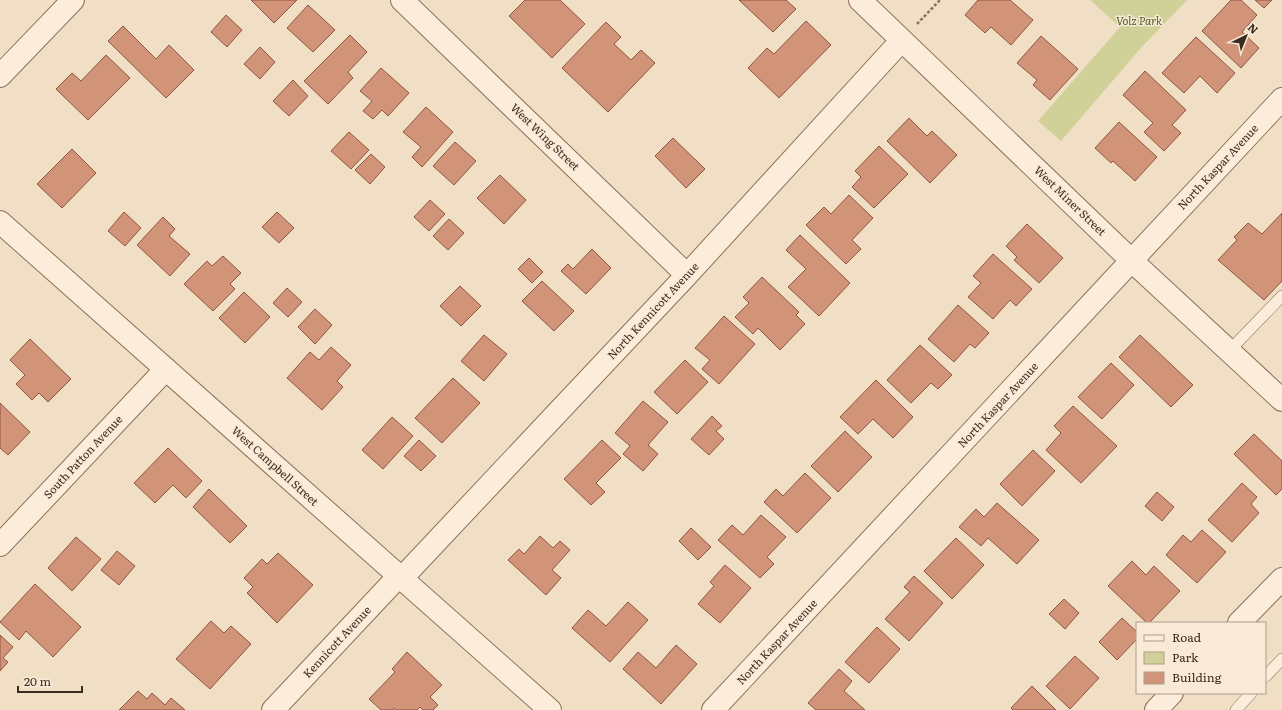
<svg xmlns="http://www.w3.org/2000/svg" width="1282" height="710" font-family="Literata,serif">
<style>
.green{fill:#d0d198}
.building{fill:#d29479;stroke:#8f553e}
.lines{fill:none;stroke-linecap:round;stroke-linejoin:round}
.lane-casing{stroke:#8e705a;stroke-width:12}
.street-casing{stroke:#8e705a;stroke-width:24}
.path{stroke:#8e705a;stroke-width:2.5;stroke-dasharray:3 2;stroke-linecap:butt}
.lane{stroke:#fbedda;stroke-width:11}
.street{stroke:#fbedda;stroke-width:22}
.labels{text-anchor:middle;stroke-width:3;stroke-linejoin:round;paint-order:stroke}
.park-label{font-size:11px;font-style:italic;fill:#535b24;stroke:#f8ead6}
.street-label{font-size:11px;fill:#3d2a1e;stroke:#f8ead6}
</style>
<rect width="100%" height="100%" fill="#f1dfc5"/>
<!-- green -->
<path class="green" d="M1090,0H1187L1140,49L1061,141L1038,121L1120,27Z"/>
<!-- building -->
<path class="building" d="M251,0H297L274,23Z
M525,0H560L585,24L552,58L509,16Z
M739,0H786L796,9L773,32Z
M978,0H1010L1033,20L1011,45L991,27L985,33L965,15Z
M1231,0H1241L1257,15L1242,32L1259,48L1241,68L1202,31Z
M1255,0H1272L1264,8Z
M308,5L335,30L313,52L287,28Z
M226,15L242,30L227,47L211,32Z
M806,21L831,45L779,98L748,68L767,48L774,54Z
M606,22L621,37L614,44L631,60L641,50L655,63L608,112L562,68Z
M123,26L156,59L169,45L194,70L166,98L108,41Z
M350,35L367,52L348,72L353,78L328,104L304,81Z
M1041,36L1078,69L1050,100L1033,85L1037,80L1017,63Z
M1196,37L1235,73L1217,93L1200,76L1184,93L1162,73Z
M260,47L275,62L260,79L244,64Z
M106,55L130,78L88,120L56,89L72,73L81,81Z
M381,68L409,93L388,116L382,110L373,119L363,111L372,101L360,91Z
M1145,71L1186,110L1172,125L1181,133L1164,151L1144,132L1153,123L1123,95Z
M293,80L308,96L289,116L273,101Z
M426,107L453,132L422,167L412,157L421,147L403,132Z
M909,118L927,136L932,131L957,155L930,183L887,141Z
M1119,122L1157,157L1135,181L1113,161L1111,163L1095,148Z
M349,132L369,150L351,169L331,151Z
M673,138L705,169L686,188L655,156Z
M455,142L476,161L454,185L433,166Z
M879,146L908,174L874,208L852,187L861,177L855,171Z
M72,149L96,173L62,208L37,184Z
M371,154L385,167L370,184L355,170Z
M500,175L526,200L504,224L477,198Z
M849,195L873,218L852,240L861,249L846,264L806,225L824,207L831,214Z
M430,200L445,214L429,231L414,217Z
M124,212L141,228L125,246L108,231Z
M277,212L294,228L279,243L262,227Z
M1282,213V281L1264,300L1218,260L1237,240L1234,237L1248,223L1262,234Z
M163,217L175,229L169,236L190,254L170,276L137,245Z
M449,219L464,233L448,250L433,236Z
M1027,224L1063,258L1039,283L1014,260L1017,257L1006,246Z
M800,235L850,283L819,316L788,287L806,269L786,250Z
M592,249L611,268L586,294L561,271L568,264L573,269Z
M993,254L1032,289L1016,306L1010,300L993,319L968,297L981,283L973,276Z
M223,256L241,273L230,284L235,289L213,311L184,284L207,261L212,266Z
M529,258L543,272L532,283L518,269Z
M762,277L799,312L796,315L805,324L780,350L758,328L753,334L735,317L749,303L743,297Z
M542,281L574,311L554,331L522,301Z
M460,286L481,306L461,326L440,306Z
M287,288L302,302L288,317L273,303Z
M244,292L270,317L245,343L219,318Z
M958,305L989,333L975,348L970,344L954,362L928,339Z
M315,309L332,325L315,344L298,327Z
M724,316L755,344L719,384L702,369L710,360L695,348Z
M484,335L507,354L484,381L461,361Z
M1140,335L1193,385L1171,407L1119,357Z
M30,339L71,379L48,402L39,393L32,400L16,384L25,375L10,360Z
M920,345L952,375L938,389L931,383L911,403L887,380Z
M331,347L351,365L337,381L343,387L322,410L287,378L310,352L319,360Z
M685,360L708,382L677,414L654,392Z
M1111,363L1134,385L1102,419L1078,397Z
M453,378L480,403L442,443L415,418Z
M876,380L913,417L893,438L873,419L858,434L840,417Z
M643,401L668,422L648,445L658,454L643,471L623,454L630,446L615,433Z
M0,403L30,432L8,455L0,448Z
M1073,406L1117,446L1081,483L1046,450L1061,433L1054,426Z
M712,416L722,426L716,431L724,439L709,455L691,439Z
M392,417L413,436L383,469L362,450Z
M845,431L872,457L838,492L811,466Z
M1254,434L1282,461V489L1276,495L1234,454Z
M419,440L436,456L421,471L404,456Z
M602,440L621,458L596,483L605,492L591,505L564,479Z
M168,448L202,481L186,498L173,485L155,503L134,483Z
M1033,450L1055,471L1022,506L1000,484Z
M805,473L831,498L797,533L764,502L776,489L783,496Z
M1242,483L1257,497L1251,504L1259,513L1232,542L1208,520Z
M209,489L247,526L230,543L193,507Z
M1157,492L1174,507L1162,521L1145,506Z
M997,503L1039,540L1017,564L988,538L981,546L959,527L976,509L984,517Z
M761,515L786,537L767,557L774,564L760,578L718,540L732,525L743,535Z
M691,528L711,547L698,560L679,541Z
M1202,530L1226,552L1197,583L1166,555L1183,535L1191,542Z
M540,536L553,548L560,541L570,550L552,570L561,578L546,595L508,560L519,549L524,554Z
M76,537L101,559L72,591L48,568Z
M956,538L984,565L952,599L924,571Z
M117,551L135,566L119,585L101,570Z
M278,553L313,585L277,623L247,593L253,587L244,578L262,559L267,564Z
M1132,561L1146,575L1154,566L1180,591L1149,623H1147L1108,586Z
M725,565L751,588L720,623L698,604L714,586L710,582Z
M914,576L943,603L909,641L885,619L910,592L904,587Z
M35,584L81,627L53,657L26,631L19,640L0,622Z
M1064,599L1079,613L1065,629L1049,614Z
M628,602L648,620L610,662L572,628L588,610L606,626Z
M1122,618L1137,632V639L1117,660L1099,642Z
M211,621L224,633L231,626L251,644L210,689L176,659Z
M877,627L900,649L869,683L845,662Z
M0,635L13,647L3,658L8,662L0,671Z
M676,645L697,664L661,704L623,669L638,652L656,668Z
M407,652L442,685L430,697L438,705L433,710H423L420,707L417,710H396L394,708L393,710H381L369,699L395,672L392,669Z
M1075,656L1099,678L1070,709L1046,686Z
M839,669L852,681L844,691L865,710H816L808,703Z
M1032,686L1056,710H1013L1011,708Z
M138,691L147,699L152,693L165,705L171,698L185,710H119Z"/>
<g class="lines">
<!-- lane casing -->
<g class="lane-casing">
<path id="lane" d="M1229,351L1282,296
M1265,677L1282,659
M1236,710L1251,693"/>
</g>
<!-- street casing -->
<g class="street-casing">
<path id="street" d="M402,0L687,275
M860,0L1132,261L1282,400
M0,76L73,0
M0,222L550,710
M0,545L166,369
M1239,623L1282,579
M273,710L397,578H402L687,275L901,41
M713,710L1282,99
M1156,710L1172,693"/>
</g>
<!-- path -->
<path class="path" d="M917,24L940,0"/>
<!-- lane -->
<use href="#lane" class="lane"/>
<!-- street -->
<use href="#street" class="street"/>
</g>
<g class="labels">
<!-- park labels -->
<g class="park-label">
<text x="1139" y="25">Volz Park</text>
</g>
<!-- street labels -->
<g class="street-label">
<text transform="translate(545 137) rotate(44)" y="4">West Wing Street</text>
<text transform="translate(1218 167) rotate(-47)" y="4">North Kaspar Avenue</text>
<text transform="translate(1070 201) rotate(44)" y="4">West Miner Street</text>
<text transform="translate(653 311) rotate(-47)" y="4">North Kennicott Avenue</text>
<text transform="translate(998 405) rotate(-47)" y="4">North Kaspar Avenue</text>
<text transform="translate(83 457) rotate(-47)" y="4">South Patton Avenue</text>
<text transform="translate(275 466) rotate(42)" y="4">West Campbell Street</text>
<text transform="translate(337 642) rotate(-47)" y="4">Kennicott Avenue</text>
<text transform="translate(777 642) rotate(-47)" y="4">North Kaspar Avenue</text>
</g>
</g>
<!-- legend -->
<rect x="1136" y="622" width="130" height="72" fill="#f8ead6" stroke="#ad9d8c"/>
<rect x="1144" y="635" width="20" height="6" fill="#fbedda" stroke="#ad9d8c"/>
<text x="1172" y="642" font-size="12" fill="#3d2a1e">Road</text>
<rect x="1144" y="652" width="20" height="12" fill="#d0d198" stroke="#ad9d8c"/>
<text x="1172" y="662" font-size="12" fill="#3d2a1e">Park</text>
<rect x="1144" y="672" width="20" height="12" fill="#d29479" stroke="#ad9d8c"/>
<text x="1172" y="682" font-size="12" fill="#3d2a1e">Building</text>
<!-- north arrow -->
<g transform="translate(1246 36) rotate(43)" stroke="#f8ead6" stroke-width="3" paint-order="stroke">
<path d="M0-3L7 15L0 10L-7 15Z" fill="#3d2a1e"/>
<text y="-6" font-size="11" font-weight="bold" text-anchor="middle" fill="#3d2a1e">N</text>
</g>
<!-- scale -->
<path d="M18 686v6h64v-6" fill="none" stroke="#3d2a1e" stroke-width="2"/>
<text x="24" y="686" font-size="12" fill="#3d2a1e" stroke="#f8ead6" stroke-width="3" paint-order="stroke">20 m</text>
</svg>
